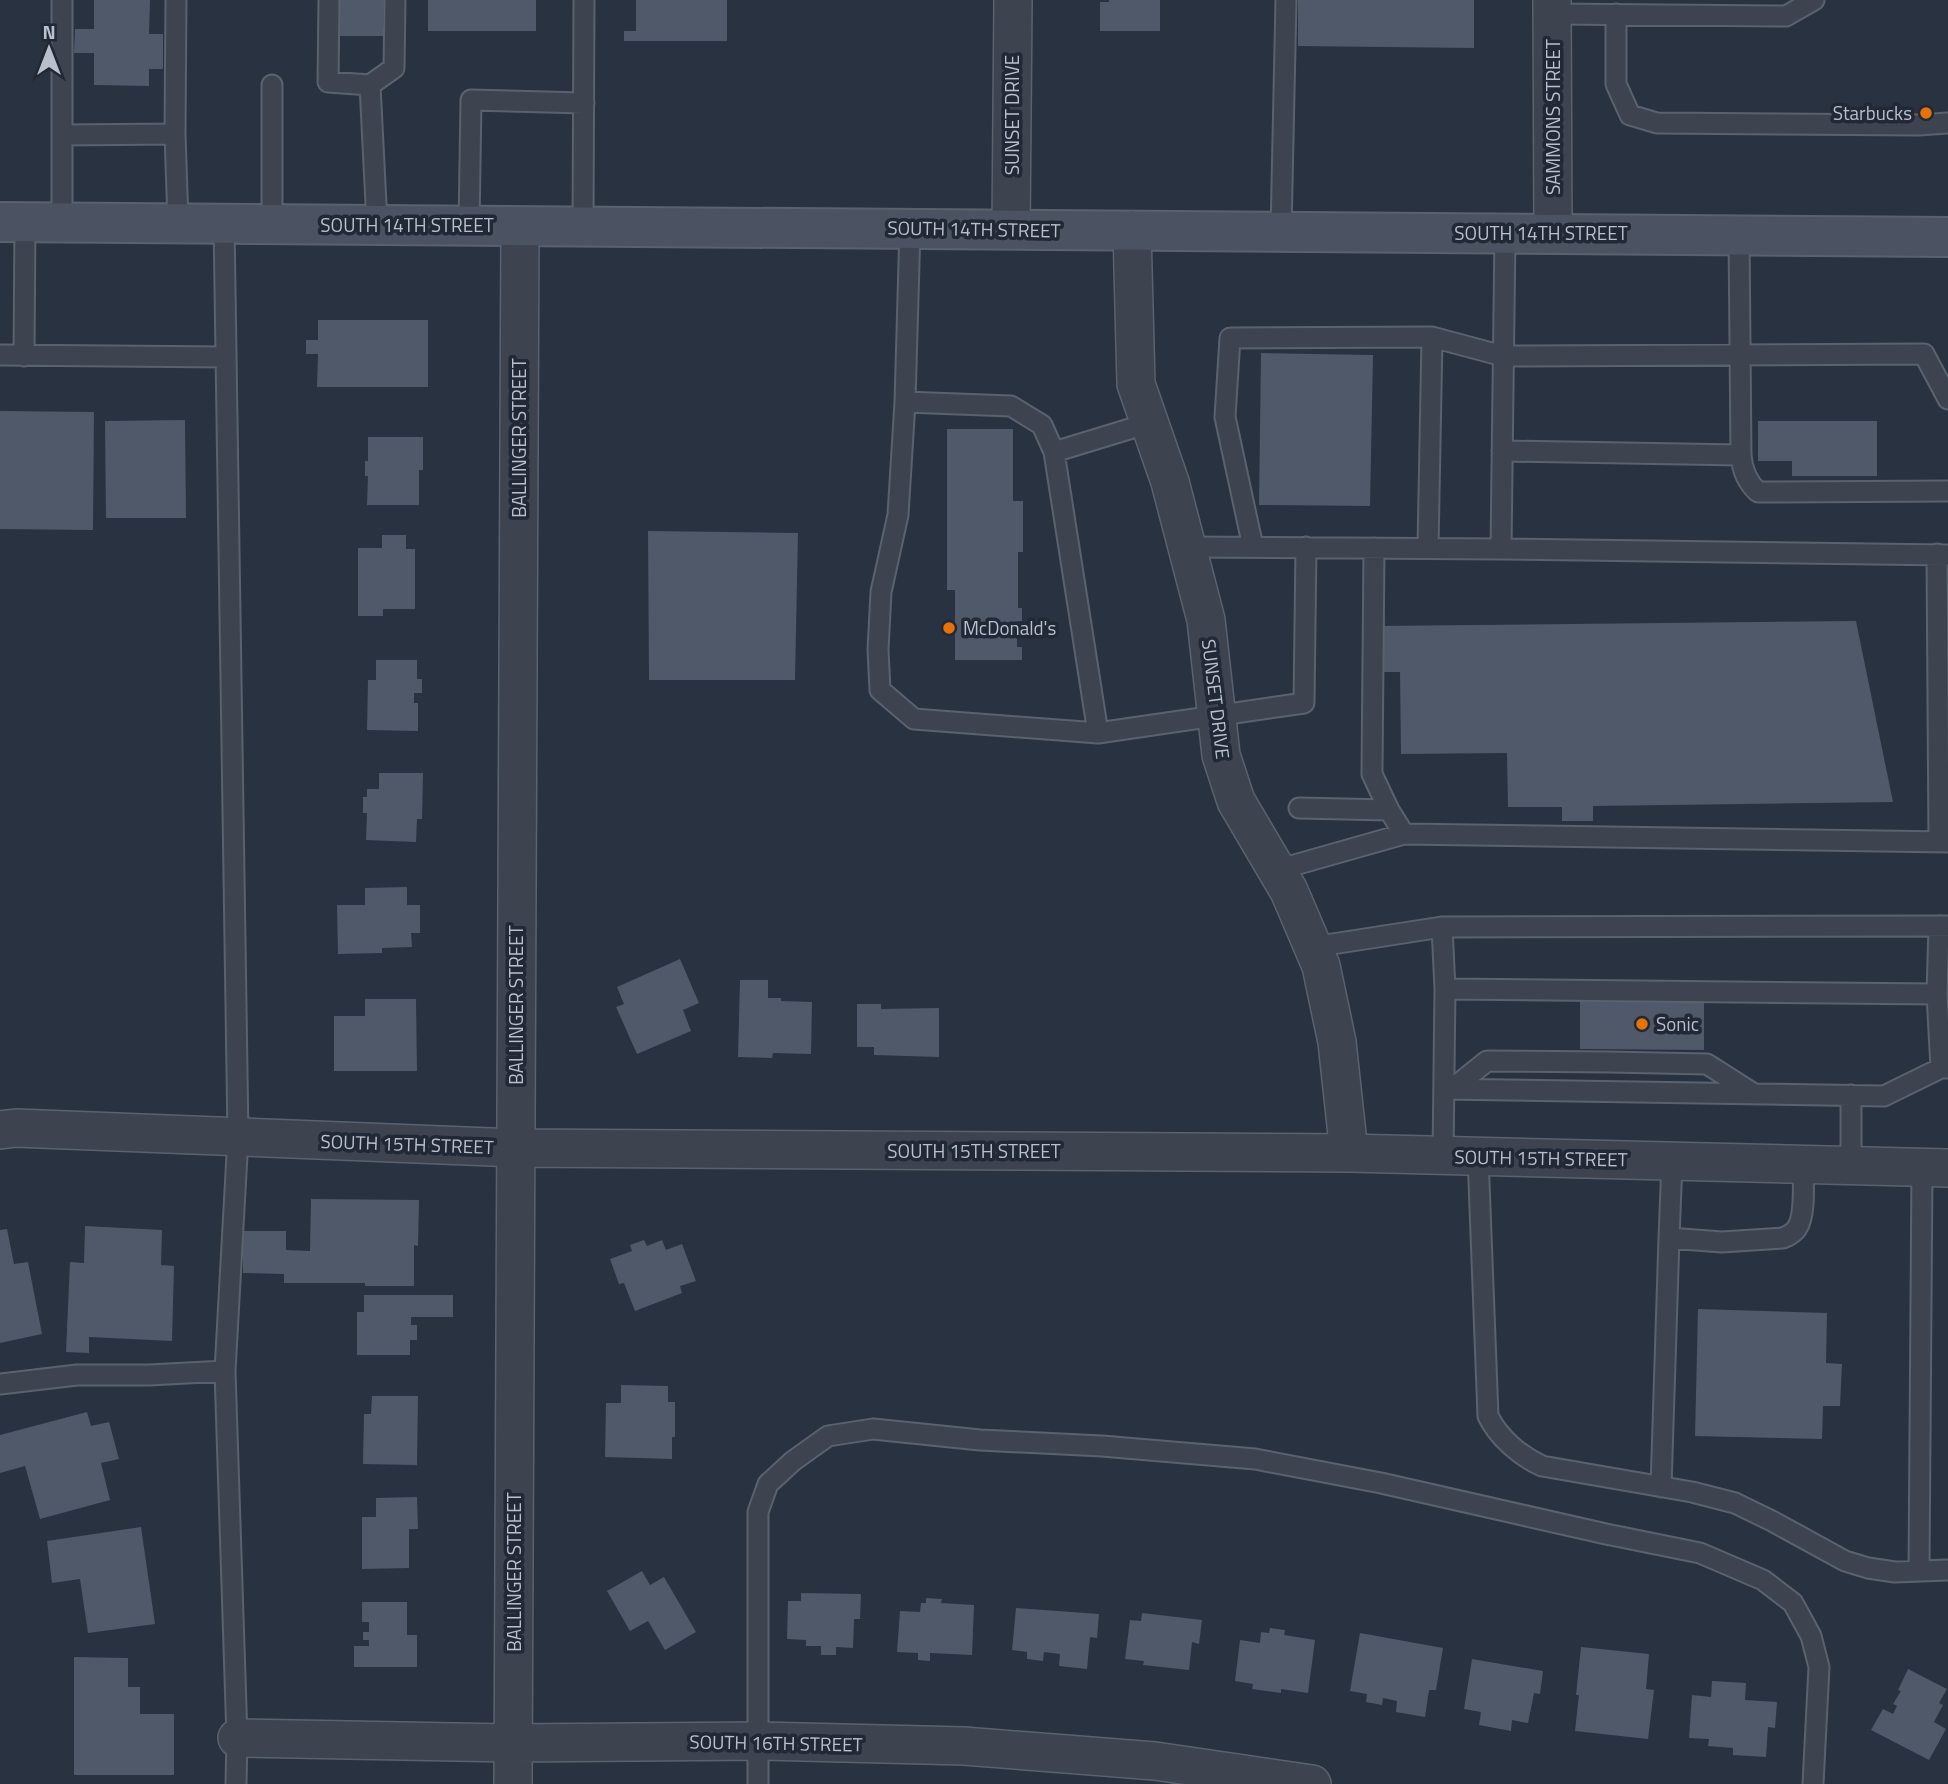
<svg xmlns="http://www.w3.org/2000/svg" width="1948" height="1784" font-family="'Titillium Web',sans-serif">
<style>
.building{fill:#4f5969}
.lines{fill:none;stroke-linecap:round;stroke-linejoin:round}
.service-casing{stroke:#5a626e;stroke-width:23}
.minor-casing{stroke:#5a626e;stroke-width:40}
.secondary-casing{stroke:#5a626e;stroke-width:42}
.service{stroke:#3d4450;stroke-width:19}
.minor{stroke:#3d4450;stroke-width:37}
.secondary{stroke:#4b5363;stroke-width:38}
.food-dot{fill:#e8710a;stroke:#212936;stroke-width:2.5}
.labels{text-anchor:middle;stroke-width:7;stroke-linejoin:round;paint-order:stroke}
.poi-label{font-size:19px;fill:#b9bfcb;stroke:#212936;text-anchor:start}
.street-label{font-size:19px;fill:#b9bfcb;stroke:#212936}
</style>
<rect width="100%" height="100%" fill="#293240"/>
<!-- building -->
<path class="building" d="M94,0H150L149,34H163V69H149V86L94,85V53H74L75,29H94Z
M337,0H384L383,27H389V36H332Z
M428,0H536V31H428Z
M636,0H727V41H624V31H636Z
M1109,0H1160V31H1100V2H1109Z
M1298,0H1474V48L1298,46Z
M318,320H428V387H317L318,354H306V340H318Z
M1261,353L1373,355L1370,506L1259,505Z
M0,411L94,412L93,530L0,529Z
M185,420L186,518H106L105,421Z
M1758,421H1877V476H1792V461H1758Z
M947,429H1013V501H1023V552H1018V608H1022V621H1017V647H1022V660H955V590H947Z
M368,437H423V470H419V505H367L368,476H365V461H368Z
M648,531L798,533L795,680H649Z
M382,535H406V549H415V609H383V616H358V548H382Z
M1856,621L1893,802L1593,806V821H1562V807H1508L1507,753L1401,754L1400,672H1378L1377,626Z
M376,660H417V679H422V693H414V703H418V731L367,730L368,680H376Z
M379,773H423L422,819H417L416,842L366,840L367,813H363V797H367V789H379Z
M407,887V905H420V933H411L412,947L382,948V953L338,954L337,905H365V888Z
M680,959L699,1003L683,1010L691,1031L637,1054L616,1007L624,1004L617,987Z
M740,980H768V998H781V1001L812,1002L811,1054L773,1053L772,1058L738,1057Z
M1580,998L1704,999V1050L1580,1049Z
M365,999H416L417,1071H334V1016H365Z
M857,1004H881V1009L939,1008V1057L874,1055V1047H857Z
M311,1199L419,1200L418,1246L414,1245V1286H365V1283H284V1274L243,1273V1231H286V1250L310,1251Z
M85,1226L162,1230L161,1265L174,1266L172,1341L89,1337V1353L66,1352L70,1262L84,1263Z
M7,1229L14,1264L28,1262L42,1334L0,1343V1230Z
M644,1240L647,1246L662,1240L666,1250L682,1244L696,1281L680,1286L682,1293L635,1311L624,1283L619,1284L610,1259L632,1251L630,1245Z
M364,1295H453V1317H411V1325H417V1340H410V1355H357V1312H364Z
M1698,1309L1827,1313L1826,1363L1842,1364L1840,1406H1823L1822,1439L1695,1436Z
M621,1385L668,1386V1402H675V1437H672V1459L605,1457L606,1403H621Z
M372,1396H418L417,1465L363,1464L364,1414H371Z
M87,1412L91,1426L109,1422L119,1459L101,1463L110,1500L40,1519L25,1466L0,1473V1435Z
M417,1497L418,1529H409V1568L362,1569V1517H376V1498Z
M141,1527L155,1624L88,1633L80,1579L52,1583L47,1541Z
M642,1571L650,1585L664,1577L696,1632L665,1650L648,1621L630,1631L607,1591Z
M801,1593L861,1594L860,1619H854L853,1648L836,1647V1655H821V1646H806V1640L787,1639L788,1601H801Z
M926,1598L942,1599L941,1603L974,1605L972,1655L930,1653V1661L918,1660V1653L897,1652L900,1611L920,1612L921,1603H926Z
M362,1602H407V1635H417V1667H354V1646H369V1640H363V1632H369V1622H362Z
M1016,1608L1099,1614L1097,1638L1090,1637L1087,1669L1059,1666L1060,1654L1044,1652L1043,1661L1027,1659V1652L1012,1650Z
M1142,1613L1202,1620L1199,1644L1192,1642L1189,1670L1143,1665L1144,1661L1125,1659L1130,1620L1141,1621Z
M1270,1628L1285,1630L1284,1635L1315,1640L1308,1693L1281,1689V1693L1252,1689L1253,1684L1235,1681L1240,1640L1260,1643L1261,1632L1269,1633Z
M1360,1633L1443,1648L1436,1690H1429L1425,1717L1396,1712L1397,1701L1383,1698L1382,1705L1366,1702L1367,1694L1350,1691Z
M1581,1647L1649,1654L1646,1689L1654,1690L1648,1739L1575,1731L1579,1695H1576Z
M74,1657L128,1658V1687H140V1714H174V1775H74Z
M1472,1659L1543,1671L1540,1694L1534,1693L1528,1723L1512,1720L1511,1731L1479,1725L1481,1712L1464,1709Z
M1908,1669L1947,1689L1939,1703L1943,1705L1934,1722L1946,1729L1929,1760L1871,1730L1883,1709L1893,1714L1897,1706L1893,1704L1901,1691L1898,1690Z
M1712,1681L1746,1683L1745,1700L1777,1702L1775,1728L1768,1727L1766,1757L1733,1755V1748L1708,1746L1709,1739L1689,1738L1692,1695L1711,1697Z"/>
<g class="lines">
<!-- service casing -->
<g class="service-casing">
<path id="service" d="M176,0L175,134L178,222
M329,0L328,82L370,85
M1552,14L1786,16L1814,0
M1616,14V84L1630,115L1657,123L1918,125L1948,123
M272,85V224
M62,135L175,134
M62,222V0
M224,223L238,1137L225,1371L237,1738L236,1784
M377,224L370,85L394,68L395,0
M469,225L471,100L584,103
M583,226L584,0
M910,228L905,402L898,515L881,592L878,650L880,690L914,719L1098,733L1304,703L1306,547
M1281,231L1286,0
M1505,233L1501,549L1948,555
M1739,235L1741,455C1742,470 1747,482 1758,492L1948,491
M0,355L226,357
M24,356L25,222
M905,402L1011,406L1042,425L1054,452L1149,423
M1502,451L1741,455
M1054,452L1098,733
M1187,547L1501,549
M1253,547L1225,417L1230,338L1432,337L1503,356L1924,354L1948,399
M1374,548L1372,774L1389,810L1404,834
M1428,548L1432,337
M1937,554L1939,842
M1299,808L1389,810
M1277,870L1404,834L1948,842
M1442,927L1445,989L1443,1156
M1313,947L1442,927L1948,926
M1445,989L1937,994L1939,926
M1937,994L1941,1068
M1444,1089L1884,1096L1941,1068H1948
M1452,1089L1487,1061L1609,1062L1707,1064L1754,1094
M1851,1095V1165
M1478,1156L1488,1416C1499,1438 1520,1456 1542,1466L1692,1492L1735,1503L1772,1521L1845,1561L1868,1568L1895,1572L1948,1570
M1672,1161L1669,1238L1722,1242L1783,1238C1788,1236 1794,1233 1797,1228C1806,1215 1803,1180 1803,1164
M0,1384L77,1375H149L225,1371
M1661,1487L1669,1238
M1919,1571L1922,1167
M758,1784V1512L768,1484L793,1461L828,1436L873,1429L980,1440L1102,1446L1255,1459L1381,1483L1606,1534L1700,1553L1763,1580L1793,1603L1811,1636L1819,1667L1813,1784"/>
</g>
<!-- minor casing -->
<g class="minor-casing">
<path id="minor" d="M1552,0L1553,233
M1011,229L1013,0
M1132,230L1136,384L1170,482L1206,620L1221,755L1236,801L1289,891L1321,966L1337,1042L1349,1153
M0,1130L16,1128L516,1148L1349,1153L1948,1168
M237,1738L513,1743L758,1741L964,1746L1155,1761L1312,1784
M513,1784L520,226"/>
</g>
<!-- secondary casing -->
<g class="secondary-casing">
<path id="secondary" d="M0,222L1948,237"/>
</g>
<!-- service -->
<use href="#service" class="service"/>
<!-- minor -->
<use href="#minor" class="minor"/>
<!-- secondary -->
<use href="#secondary" class="secondary"/>
</g>
<!-- markers -->
<g class="food-dot">
<circle cx="1926" cy="113" r="7"/>
<circle cx="949" cy="628" r="7"/>
<circle cx="1642" cy="1024" r="7"/>
</g>
<g class="labels">
<!-- poi labels -->
<g class="poi-label">
<text x="1912" y="120" text-anchor="end">Starbucks</text>
<text x="963" y="635">McDonald's</text>
<text x="1656" y="1031">Sonic</text>
</g>
<!-- street labels -->
<g class="street-label">
<text transform="translate(1012 115) rotate(-90)" y="7">SUNSET DRIVE</text>
<text transform="translate(1553 117) rotate(-90)" y="7">SAMMONS STREET</text>
<text x="407" y="232">SOUTH 14TH STREET</text>
<text transform="translate(974 229) rotate(1)" y="7">SOUTH 14TH STREET</text>
<text x="1541" y="240">SOUTH 14TH STREET</text>
<text transform="translate(519 438) rotate(-90)" y="7">BALLINGER STREET</text>
<text transform="translate(1216 699) rotate(83)" y="7">SUNSET DRIVE</text>
<text transform="translate(516 1005) rotate(-90)" y="7">BALLINGER STREET</text>
<text transform="translate(407 1144) rotate(2)" y="7">SOUTH 15TH STREET</text>
<text x="974" y="1158">SOUTH 15TH STREET</text>
<text transform="translate(1541 1158) rotate(1)" y="7">SOUTH 15TH STREET</text>
<text transform="translate(514 1572) rotate(-90)" y="7">BALLINGER STREET</text>
<text transform="translate(776 1743) rotate(1)" y="7">SOUTH 16TH STREET</text>
</g>
</g>
<!-- north arrow -->
<g transform="translate(49 49)" stroke="#212936" stroke-width="5" paint-order="stroke">
<path d="M0-5L12 26L0 18L-12 26Z" fill="#b9bfcb"/>
<text y="-10" font-size="19" font-weight="bold" text-anchor="middle" fill="#b9bfcb">N</text>
</g>
</svg>
